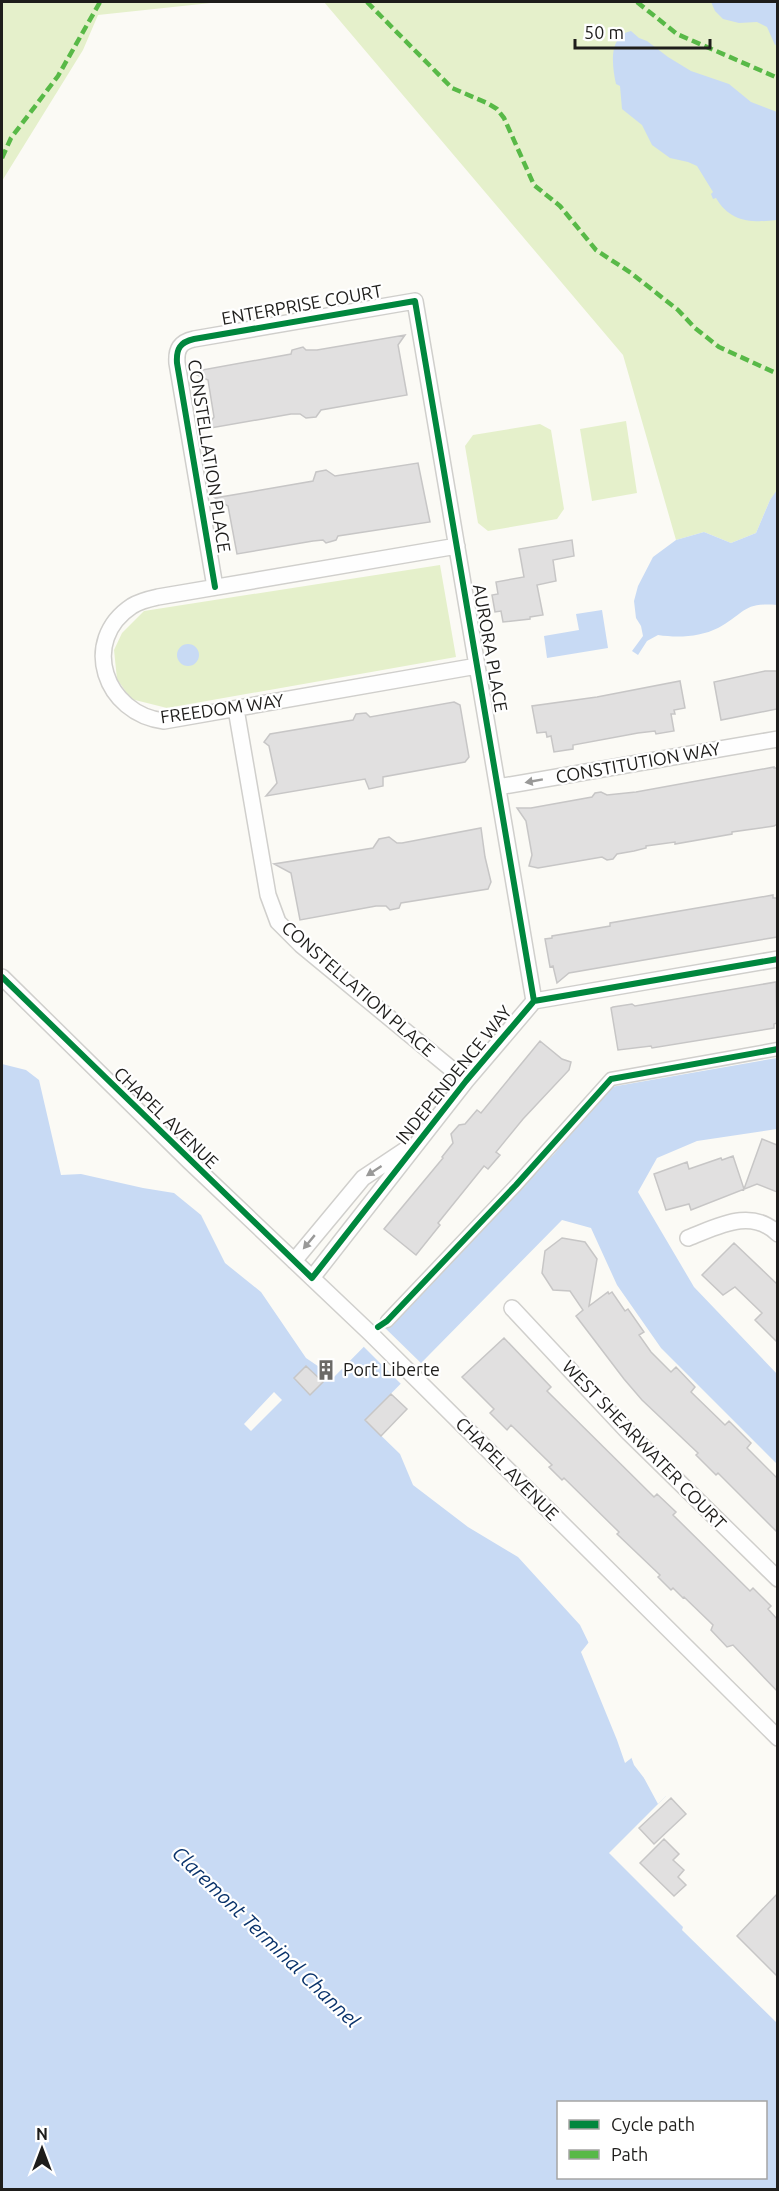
<svg xmlns="http://www.w3.org/2000/svg" width="779" height="2191" font-family="Ubuntu,sans-serif">
<style>
.green{fill:#e5f0cb}
.water{fill:#c8daf4;fill-rule:evenodd}
.pier{fill:#fbfaf5}
.building{fill:#e1e0e0;stroke:#c7c6c6;stroke-width:1.5}
.lines{fill:none;stroke-linecap:round;stroke-linejoin:round}
.pedestrian-casing{stroke:#d0cfcc;stroke-width:15}
.minor-casing{stroke:#d0cfcc;stroke-width:18}
.pedestrian{stroke:#fefefe;stroke-width:12}
.minor{stroke:#fefefe;stroke-width:15}
.quiet{stroke:#58b947;stroke-width:4.5;stroke-dasharray:9 4.5;stroke-linecap:butt}
.cycleway-casing{stroke:#fff;stroke-width:10}
.cycleway{stroke:#00873e;stroke-width:6}
.oneway{fill:#999998}
.labels{text-anchor:middle;stroke-width:4.5;stroke-linejoin:round;paint-order:stroke}
.street-label{font-size:18px;fill:#1e1d1b;stroke:#fff}
.poi-label{font-size:18px;fill:#1e1d1b;stroke:#fff;text-anchor:start}
.water-label{font-size:20px;font-style:italic;fill:#0a336b;stroke:#fff}
</style>
<rect width="100%" height="100%" fill="#fbfaf5"/>
<!-- green -->
<path class="green" d="M2,2H220L98,15L83,50L2,181Z
M324,2H777L778,490L770,500L756,533L731,543L704,532L676,540L623,355Z
M626,421L637,493L592,501L580,429Z
M540,424L551,430L564,509L557,519L488,531L478,523L465,446L473,435Z
M440,565L456,657L167,708L131,699L117,679L114,650L122,633L144,611Z"/>
<!-- water -->
<path class="water" d="M711,2H777V44L775,45L767,27L757,22L739,23L723,19L715,11Z
M631,31L639,38L647,41L668,57L691,71L729,84L751,102L777,112V220C751,223 730,222 716,198L713,199L711,194L713,192L697,166L688,162L670,158L652,145L642,125L622,109L620,86L616,84C612,66 608,36 631,31Z
M777,490V605C742,602 745,614 718,628C700,637 678,638 658,635L647,641L638,655L632,651L643,636L641,626L636,618L634,601L638,586L653,557L676,540L704,532L731,543L756,533L770,500Z
M602,610L608,648L547,658L544,636L579,630L576,614Z
M177 655a11 11 0 1 1 22 0a11 11 0 1 1-22 0Z
M777,1058V1129L697,1141L657,1158L638,1192L694,1287L777,1374V1464L661,1348L617,1285L591,1228L562,1220L365,1420L400,1454L413,1485L468,1527L518,1557L580,1625L596,1658L634,1765L644,1778L666,1796L609,1853L683,1927L682,1930L777,2023V2189H2V1064L26,1070L39,1080L61,1175L81,1174L143,1188L174,1193L201,1215L225,1263L261,1292L306,1358L334,1377L554,1154L611,1087ZM558,2102H766V2178H558Z"/>
<!-- pier -->
<path class="pier" d="M382,1325L424,1366L403,1386L362,1345Z
M274,1392L282,1400L251,1431L244,1424Z
M589,1642H592L599,1657L634,1756L625,1763L617,1740L581,1652Z
M647,1776L668,1794L658,1804L644,1778Z"/>
<!-- building -->
<path class="building" d="M405,335L398,345L407,395L321,410L316,417L306,418L300,414H291L205,429L214,417L208,380L191,372L291,354L292,350L303,347L306,350H317Z
M418,463L430,522L338,536L336,540L326,543L323,540L313,541L237,554L228,506L215,498L313,481L316,472L326,470L335,476Z
M572,540L574,556L553,560L556,581L537,585L543,615L530,617V619L503,622L501,611L495,612L492,595L498,594L496,582L524,577L519,549Z
M765,671H777V709L721,720L714,682Z
M680,681L685,708L674,710L675,714H671L674,731L656,734L655,731L638,733L573,745V749L554,752L551,736L547,737L546,732L537,733L532,706L597,697Z
M454,702L460,705L469,757L465,762L383,777V786L369,789L365,779L266,796L277,783L269,746L264,742L270,734L353,720L356,714L366,713L370,717Z
M774,767V768H777V824L774,826L732,832V834L675,844V842L646,846V848L634,851L617,854L613,859L607,860L602,857L538,868L529,866L532,855L526,821L517,808H531L592,797L595,793L601,792L607,795L636,792Z
M481,828L485,857L491,882L488,889L401,903L399,908L390,910L386,906H376L300,920L291,873L274,864L373,848L379,839L389,837L397,843H402Z
M773,895V898H777V937L569,973L557,983L553,966L550,967L545,939L552,938V936L610,926V923Z
M776,982L777,1023L774,1024V1028L652,1048L651,1046L618,1050L611,1008L613,1007L632,1004L635,1006Z
M540,1041L562,1059L571,1062L569,1070L523,1119L496,1152L500,1155L488,1169L484,1166L438,1223L440,1225L416,1255L384,1229L443,1158L442,1157L453,1143L451,1134L459,1125L465,1124L477,1110L481,1113Z
M762,1139L777,1145V1192L757,1184L691,1210L689,1204L666,1210L654,1174L687,1162L689,1169L721,1158L722,1160L733,1156L744,1189Z
M562,1238L585,1242L597,1259L589,1306L608,1292L609,1294L612,1292L625,1311L628,1309L644,1332L639,1335L651,1352L671,1372L676,1367L695,1387L691,1392L725,1425L729,1421L751,1443L747,1448L777,1478V1532L718,1473L716,1475L696,1455L698,1453L642,1400L624,1379L576,1316L583,1310L570,1291L553,1290L542,1273L545,1251Z
M734,1243L777,1284V1342L755,1320L762,1313L735,1287L723,1295L702,1275Z
M504,1338L551,1387L547,1391L654,1497L657,1494L676,1512L673,1515L750,1591L753,1588L771,1606L768,1609L777,1619V1691L733,1645L727,1647L711,1630L713,1625L684,1597L683,1598L673,1588L671,1590L658,1577L660,1575L617,1534L619,1532L564,1478L562,1480L549,1467L552,1465L511,1425L507,1430L490,1413L494,1409L462,1377Z
M306,1366L323,1382L310,1395L294,1378Z
M391,1394L407,1409L381,1436L365,1420Z
M671,1798L686,1814L654,1844L639,1828Z
M664,1839L679,1854L673,1860L684,1870L678,1877L686,1885L674,1896L640,1863Z
M777,1894V1976L737,1936Z"/>
<g class="lines">
<!-- pedestrian casing -->
<g class="pedestrian-casing">
<path id="pedestrian" d="M387,1321L516,1185L611,1079L778,1049"/>
</g>
<!-- minor casing -->
<g class="minor-casing">
<path id="minor" d="M457,546L158,597C149,599 140,601 132,606C79,641 105,714 164,721L477,666
M215,587L177,363C176,349 180,342 194,339L415,301L534,1001
M236,709L268,895L278,922L301,945L466,1081
M498,787L778,739
M2,977L190,1162L370,1333L778,1738
M688,1238C717,1227 751,1207 778,1234
M294,1261L363,1178L408,1148
M312,1278L466,1081L534,1001L778,959
M512,1308L629,1433L778,1579"/>
</g>
<!-- pedestrian -->
<use href="#pedestrian" class="pedestrian"/>
<!-- minor -->
<use href="#minor" class="minor"/>
<!-- quiet -->
<path class="quiet" d="M367,2L452,88L487,103L497,109L504,118L534,185L560,206L596,250L631,273L678,310L695,328L719,347L778,374
M637,2L677,34L778,78
M2,158L11,138L58,76L100,2"/>
<!-- cycleway casing -->
<g class="cycleway-casing">
<path id="cycleway" d="M215,587L177,363C176,349 180,342 194,339L415,301L534,1001
M2,977L312,1278L466,1081L534,1001L778,959
M378,1327L387,1321L516,1185L611,1079L778,1049"/>
</g>
<!-- cycleway -->
<use href="#cycleway" class="cycleway"/>
</g>
<!-- one-way arrows -->
<defs><path id="oneway-solid" d="M-6-.8H1V-3.2L6.5 0L1 3.2V.8H-6Z" transform="scale(1.5)"/></defs>
<g class="oneway">
<use href="#oneway-solid" transform="translate(534 781) rotate(170)"/>
<use href="#oneway-solid" transform="translate(374 1171) rotate(147)"/>
<use href="#oneway-solid" transform="translate(309 1242) rotate(130)"/>
</g>
<!-- icons -->
<defs>
<g id="building-bare" transform="scale(1.62)"><path d="M-4-6H4V6H1V3H-1V6H-4ZM-2.5-4.3h1.7v1.8h-1.7ZM.8-4.3h1.7v1.8H.8ZM-2.5-1h1.7V.8h-1.7ZM.8-1h1.7V.8H.8Z" fill="#6b6a67" stroke="#fff" stroke-width="2.5" paint-order="stroke"/></g>
</defs>
<g fill-rule="evenodd">
<use href="#building-bare" x="326" y="1370"/>
</g>
<g class="labels">
<!-- street labels -->
<g class="street-label">
<text transform="translate(302 305) rotate(-10)" y="6">ENTERPRISE COURT</text>
<text transform="translate(209 456) rotate(81)" y="6">CONSTELLATION PLACE</text>
<text transform="translate(490 648) rotate(80)" y="6">AURORA PLACE</text>
<text transform="translate(222 709) rotate(-8)" y="6">FREEDOM WAY</text>
<text transform="translate(638 763) rotate(-10)" y="6">CONSTITUTION WAY</text>
<text transform="translate(358 989) rotate(41)" y="6">CONSTELLATION PLACE</text>
<text transform="translate(454 1075) rotate(-51)" y="6">INDEPENDENCE WAY</text>
<text transform="translate(166 1118) rotate(44)" y="6">CHAPEL AVENUE</text>
<text transform="translate(644 1445) rotate(46)" y="6">WEST SHEARWATER COURT</text>
<text transform="translate(507 1469) rotate(45)" y="6">CHAPEL AVENUE</text>
</g>
<!-- poi labels -->
<g class="poi-label">
<text x="343" y="1376">Port Liberte</text>
</g>
<!-- water labels -->
<g class="water-label">
<text transform="translate(266 1937) rotate(44)" y="7">Claremont Terminal Channel</text>
</g>
</g>
<!-- border -->
<rect width="779" height="2191" fill="none" stroke="#1e1d1b" stroke-width="6"/>
<!-- legend -->
<rect x="557" y="2101" width="210" height="78" fill="#ffffff" stroke="#a5a5a4" stroke-width="1.5"/>
<rect x="569" y="2120" width="30" height="9" fill="#00873e" stroke="#a5a5a4" stroke-width="1.5"/>
<text x="611" y="2131" font-size="18" fill="#1e1d1b">Cycle path</text>
<rect x="569" y="2150" width="30" height="9" fill="#58b947" stroke="#a5a5a4" stroke-width="1.5"/>
<text x="611" y="2161" font-size="18" fill="#1e1d1b">Path</text>
<!-- north arrow -->
<g transform="translate(42 2149)" stroke="#ffffff" stroke-width="4.5" paint-order="stroke">
<path d="M0-4.5L10 22L0 15L-10 22Z" fill="#1e1d1b"/>
<text y="-9" font-size="16" font-weight="bold" text-anchor="middle" fill="#1e1d1b">N</text>
</g>
<!-- scale -->
<path d="M575 39v9h135v-9" fill="none" stroke="#1e1d1b" stroke-width="3"/>
<text x="584" y="39" font-size="18" fill="#1e1d1b" stroke="#ffffff" stroke-width="4.5" paint-order="stroke">50 m</text>
</svg>
